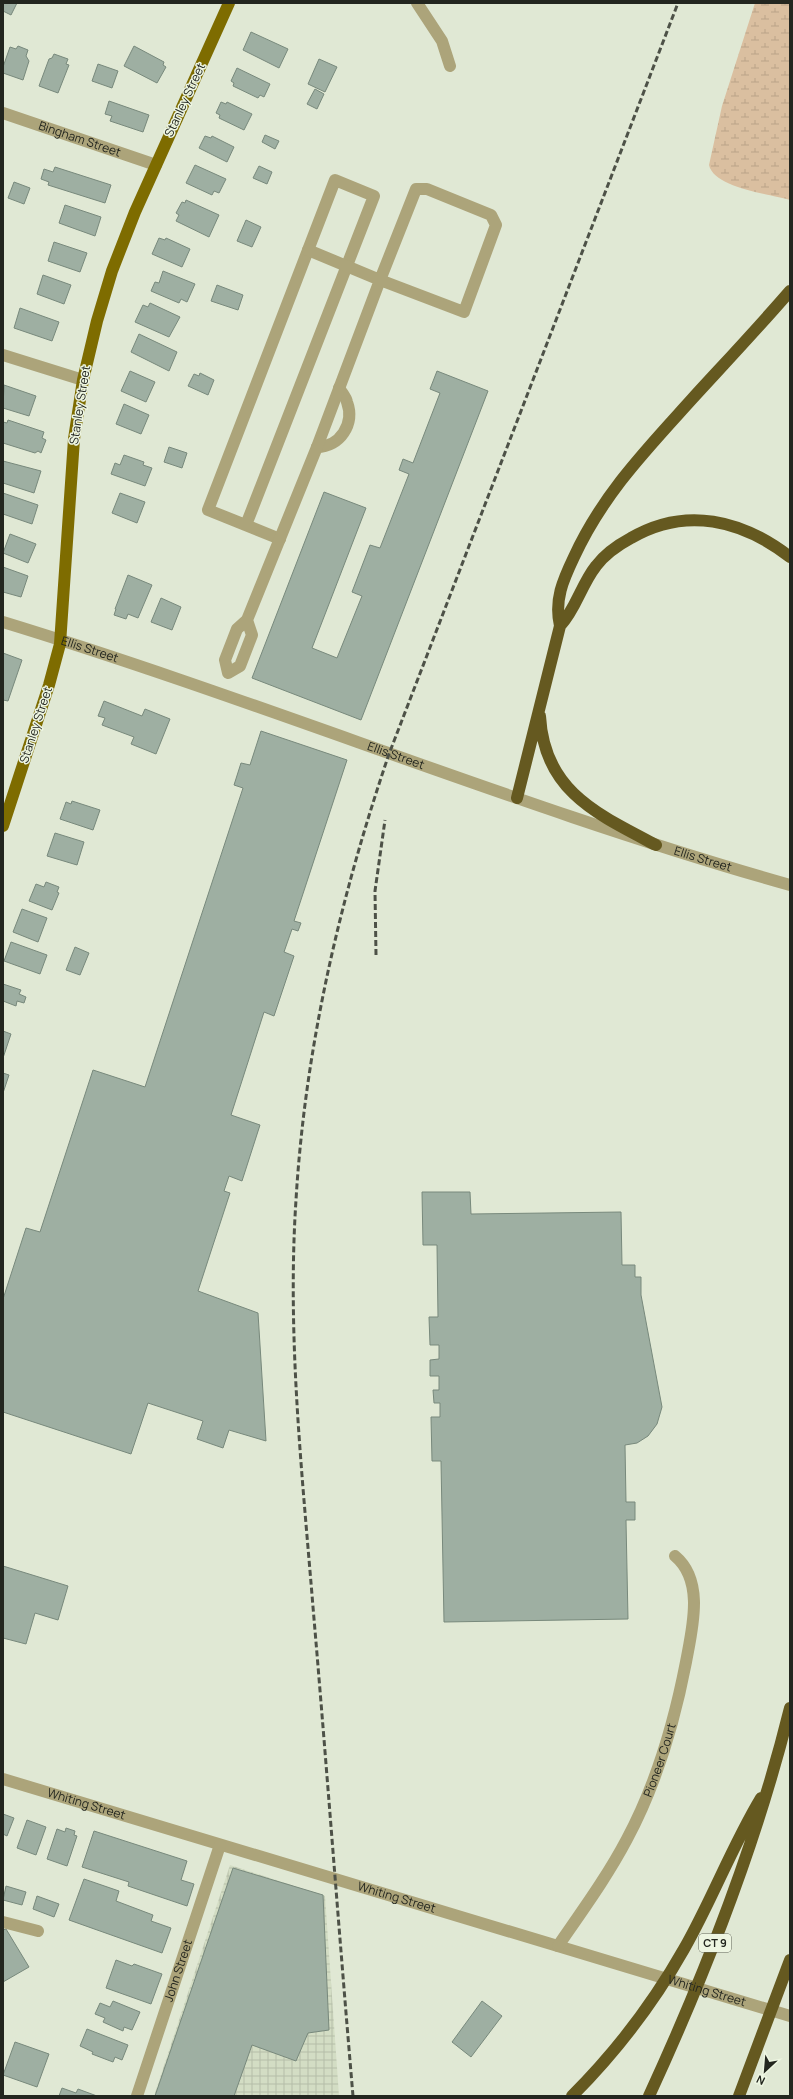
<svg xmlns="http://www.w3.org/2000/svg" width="793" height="2099" font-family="Manrope,sans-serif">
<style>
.industrial{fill:url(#industrial-grid)}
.wetland{fill:url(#wetland-marsh)}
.building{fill:#9eafa2;stroke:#78897c}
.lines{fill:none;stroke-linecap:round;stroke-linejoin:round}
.minor{stroke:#aca47a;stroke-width:12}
.major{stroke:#7e6c00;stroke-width:12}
.highway{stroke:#655920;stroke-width:12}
.rail{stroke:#4d5147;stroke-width:3;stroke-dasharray:6 3;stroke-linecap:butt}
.labels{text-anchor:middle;stroke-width:3;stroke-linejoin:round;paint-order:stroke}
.shield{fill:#edf5e1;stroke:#606459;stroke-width:1}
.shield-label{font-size:11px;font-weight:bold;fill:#23261f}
.street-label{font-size:12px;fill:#23261f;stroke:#edf5e1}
</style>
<defs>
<pattern id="industrial-grid" width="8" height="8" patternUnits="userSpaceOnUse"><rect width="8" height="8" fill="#d3ddc4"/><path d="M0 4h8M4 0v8" fill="none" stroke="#b5bea8"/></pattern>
<pattern id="wetland-marsh" width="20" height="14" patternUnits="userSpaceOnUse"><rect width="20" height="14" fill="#dabfa0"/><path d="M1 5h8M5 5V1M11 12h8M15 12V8" fill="none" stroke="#bba489"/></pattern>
</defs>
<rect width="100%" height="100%" fill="#e0e8d4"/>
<!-- industrial -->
<path class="industrial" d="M230,1865L325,1896L339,2096H154Z"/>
<!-- wetland -->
<path class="wetland" d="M755,3H790V200C770,194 714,188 709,165L722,106Z"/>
<!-- building -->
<path class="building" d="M3,3H17L11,15L3,11Z
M251,32L288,49L279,68L243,50Z
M18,46L28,50L26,56L29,61L23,80L3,73V67L10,47L16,49Z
M134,46L164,62L163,65L166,67L157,83L124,66Z
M54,54L68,59L66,64L69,65L58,93L39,86L49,59L52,58Z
M319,59L337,67L325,92L308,84Z
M98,64L118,71L112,88L92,81Z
M237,68L270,84L264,97L260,95L258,98L233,86L234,83L231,81Z
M315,89L324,94L317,109L307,104Z
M109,101L149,115L143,132L110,121L112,116L105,114Z
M221,102L226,104L227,102L252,114L244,130L219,118L220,115L216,113Z
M265,135L279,141L275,149L262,142Z
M205,136L211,138L212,136L234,147L227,162L199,148Z
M195,165L226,179L219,193L214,191L212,195L186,183Z
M259,166L272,172L267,184L253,178Z
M55,167L111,185L105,203L48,185L49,182L41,179L44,169L53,172Z
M14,182L30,188L24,204L8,198Z
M186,200L219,215L209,237L176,221L179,215L176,213L182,202L185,203Z
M65,205L101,217L95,236L59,223Z
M246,220L261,227L252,247L237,241Z
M159,238L165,240L166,238L190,249L182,267L152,254Z
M54,242L87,253L80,272L48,261Z
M163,271L195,284L187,302L181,299L179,303L151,291L155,282L159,283Z
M43,275L71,285L64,304L37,294Z
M217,285L243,295L238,310L211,301Z
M150,303L180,317L169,337L135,322L143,305L148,307Z
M20,308L59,322L52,341L14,328Z
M139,334L177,352L169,371L131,352Z
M130,371L155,382L146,402L121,391Z
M437,371L488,391L361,720L252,678L324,492L366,508L312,648L337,658L362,596L352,592L370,545L380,548L409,474L399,470L403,459L413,463L440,393L430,389Z
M200,373L214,380L208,395L188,386L194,374L199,376Z
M4,385L36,396L29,416L3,408Z
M124,404L149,415L141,434L116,424Z
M8,420L44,432L42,438L46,440L41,453L38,451L35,453L3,443V422L7,423Z
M169,447L187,453L182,468L164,462Z
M124,455L144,462L143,465L152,468L145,486L111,474L115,463L120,465Z
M3,461L41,471L34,493L3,483Z
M3,493L38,505L32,524L3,514Z
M120,493L145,502L137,523L112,513Z
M10,534L36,544L28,563L3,553Z
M3,567L28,576L21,597L3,592Z
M128,575L152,585L138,618L128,614L126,619L114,615L116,609H115Z
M161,598L181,607L172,630L151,622Z
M3,653L22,660L8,701L3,700Z
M104,701L142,716L145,709L170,719L156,754L131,744L134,737L102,725L105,718L98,716Z
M261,731L347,760L294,921L301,923L298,931L292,929L284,952L294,956L274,1016L264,1012L231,1115L260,1125L242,1181L229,1176L224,1191L230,1193L198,1291L258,1313L266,1441L229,1430L223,1448L197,1439L203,1421L148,1403L131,1454L3,1412V1299L26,1228L40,1232L93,1070L145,1087L243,788L234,785L241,763L250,765Z
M72,801L100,810L93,830L60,819L66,802L71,804Z
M55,833L84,842L77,865L47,856Z
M46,882L59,887L57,892L59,893L52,910L29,901L36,884L44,887Z
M22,909L47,918L38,942L13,932Z
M11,942L47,955L40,974L4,961Z
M75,947L89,953L80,975L66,970Z
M3,984L21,990L19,994L26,997L24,1003L17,1001L16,1006L3,1001Z
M3,1031L11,1034L3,1058Z
M3,1073L9,1075L3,1093Z
M422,1192H470L471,1214L621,1212L622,1265H635V1277H641V1295L662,1407L657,1424L648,1436L637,1443L625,1445L626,1502H635V1520H626L628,1619L444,1622L441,1461H432L431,1417H440V1403H434L433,1390H439V1376H430V1360L439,1359V1345H430L429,1317H438L437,1245H423Z
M3,1566L68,1586L58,1620L35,1613L26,1644L3,1638Z
M3,1814L14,1818L7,1836L3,1834Z
M27,1820L46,1827L36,1855L17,1848Z
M66,1828L75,1831L74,1835L77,1836L67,1866L47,1859L57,1829L65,1832Z
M94,1831L187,1861L181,1880L194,1884L187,1906L128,1886L129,1882L82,1867Z
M233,1868L323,1895L329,2030L308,2033L296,2061L252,2045L234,2096H155Z
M84,1879L119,1891L116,1901L153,1915L151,1921L171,1928L162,1953L69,1920Z
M6,1886L26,1892L22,1905L3,1900Z
M37,1896L59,1904L54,1917L33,1909Z
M6,1929L29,1967L3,1982V1930Z
M116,1960L132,1966L134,1964L162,1974L151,2004L106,1988Z
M113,2001L140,2012L132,2030L124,2027L123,2031L103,2022L105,2018L95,2014L100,2003L110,2007Z
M482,2001L502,2016L471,2057L452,2042Z
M87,2029L128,2045L122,2060L115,2057L113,2062L92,2054L93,2052L80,2046Z
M15,2042L49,2054L37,2087L3,2075Z
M62,2088L76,2093L78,2089L97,2096H59Z"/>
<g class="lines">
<!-- minor -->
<g class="minor">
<path d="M417,3L442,41L450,66"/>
<path id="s1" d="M3,113L156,165"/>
<path d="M3,355L83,380"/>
<path d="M317,447C340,447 355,424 347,402C346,397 342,393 339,388"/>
<path d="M246,525L374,196L335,180L208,510L280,539"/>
<path d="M247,620L252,635L240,666L228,673L225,660L237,629L247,620L317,447L380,280L464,312L496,225L491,215L427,189H416L380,280L308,250"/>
<path id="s2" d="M3,622C268,703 524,810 790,885"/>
<path id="s3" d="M3,1779L790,2016"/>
<path d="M3,1922L38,1931"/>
<path id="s4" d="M558,1946C582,1911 607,1877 627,1839C657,1783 674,1724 686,1662C692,1629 705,1581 675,1556"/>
<path id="s5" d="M137,2096L220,1845"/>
</g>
<!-- major -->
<path class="major" d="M3,826L49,685L60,644L74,439L83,380L97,321L112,271L135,212L229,3"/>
<!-- highway -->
<path class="highway" d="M560,626C554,600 563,580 574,557C603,494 646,450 692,399C725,363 758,328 790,291
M540,716C544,791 597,814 656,845
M517,798L560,626C576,609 581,585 596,566C605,554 618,545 631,538C686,506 742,520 790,557
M572,2096C616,2052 654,2002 684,1949C712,1900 732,1846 761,1798
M649,2096C707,1970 757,1842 790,1708
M739,2096L790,1960"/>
<!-- rail -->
<path class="rail" d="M376,955L375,891L385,820
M353,2096C339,1933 327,1770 313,1607C302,1472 287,1336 296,1200C305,1048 340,898 389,754L678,3"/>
</g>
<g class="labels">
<!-- shield labels -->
<rect class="shield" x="699" y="1934" width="32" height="18" rx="3"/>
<g class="shield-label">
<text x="715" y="1947">CT 9</text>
</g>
<!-- street labels -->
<g class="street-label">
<text transform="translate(185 100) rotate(-65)" y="4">Stanley Street</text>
<text dy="4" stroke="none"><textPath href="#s1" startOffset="81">Bingham Street</textPath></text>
<text transform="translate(80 405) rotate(-81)" y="4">Stanley Street</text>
<text dy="4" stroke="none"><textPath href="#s2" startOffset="91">Ellis Street</textPath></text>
<text transform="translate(36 725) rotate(-72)" y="4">Stanley Street</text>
<text dy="4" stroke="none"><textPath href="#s2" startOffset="415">Ellis Street</textPath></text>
<text dy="4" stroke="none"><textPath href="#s2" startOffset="739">Ellis Street</textPath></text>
<text dy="4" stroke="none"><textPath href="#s4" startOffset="213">Pioneer Court</textPath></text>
<text dy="4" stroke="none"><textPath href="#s3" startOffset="87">Whiting Street</textPath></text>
<text dy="4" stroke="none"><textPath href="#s3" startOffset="411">Whiting Street</textPath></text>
<text dy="4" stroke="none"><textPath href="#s5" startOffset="132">John Street</textPath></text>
<text dy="4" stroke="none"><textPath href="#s3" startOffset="735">Whiting Street</textPath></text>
</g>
</g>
<!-- border -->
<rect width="793" height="2099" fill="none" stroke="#23261f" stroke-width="8"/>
<!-- north arrow -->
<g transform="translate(765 2071) rotate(206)" stroke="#edf5e1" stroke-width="3" paint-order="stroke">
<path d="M0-3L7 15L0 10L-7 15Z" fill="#23261f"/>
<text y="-6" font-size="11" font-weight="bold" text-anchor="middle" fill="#23261f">N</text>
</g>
</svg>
